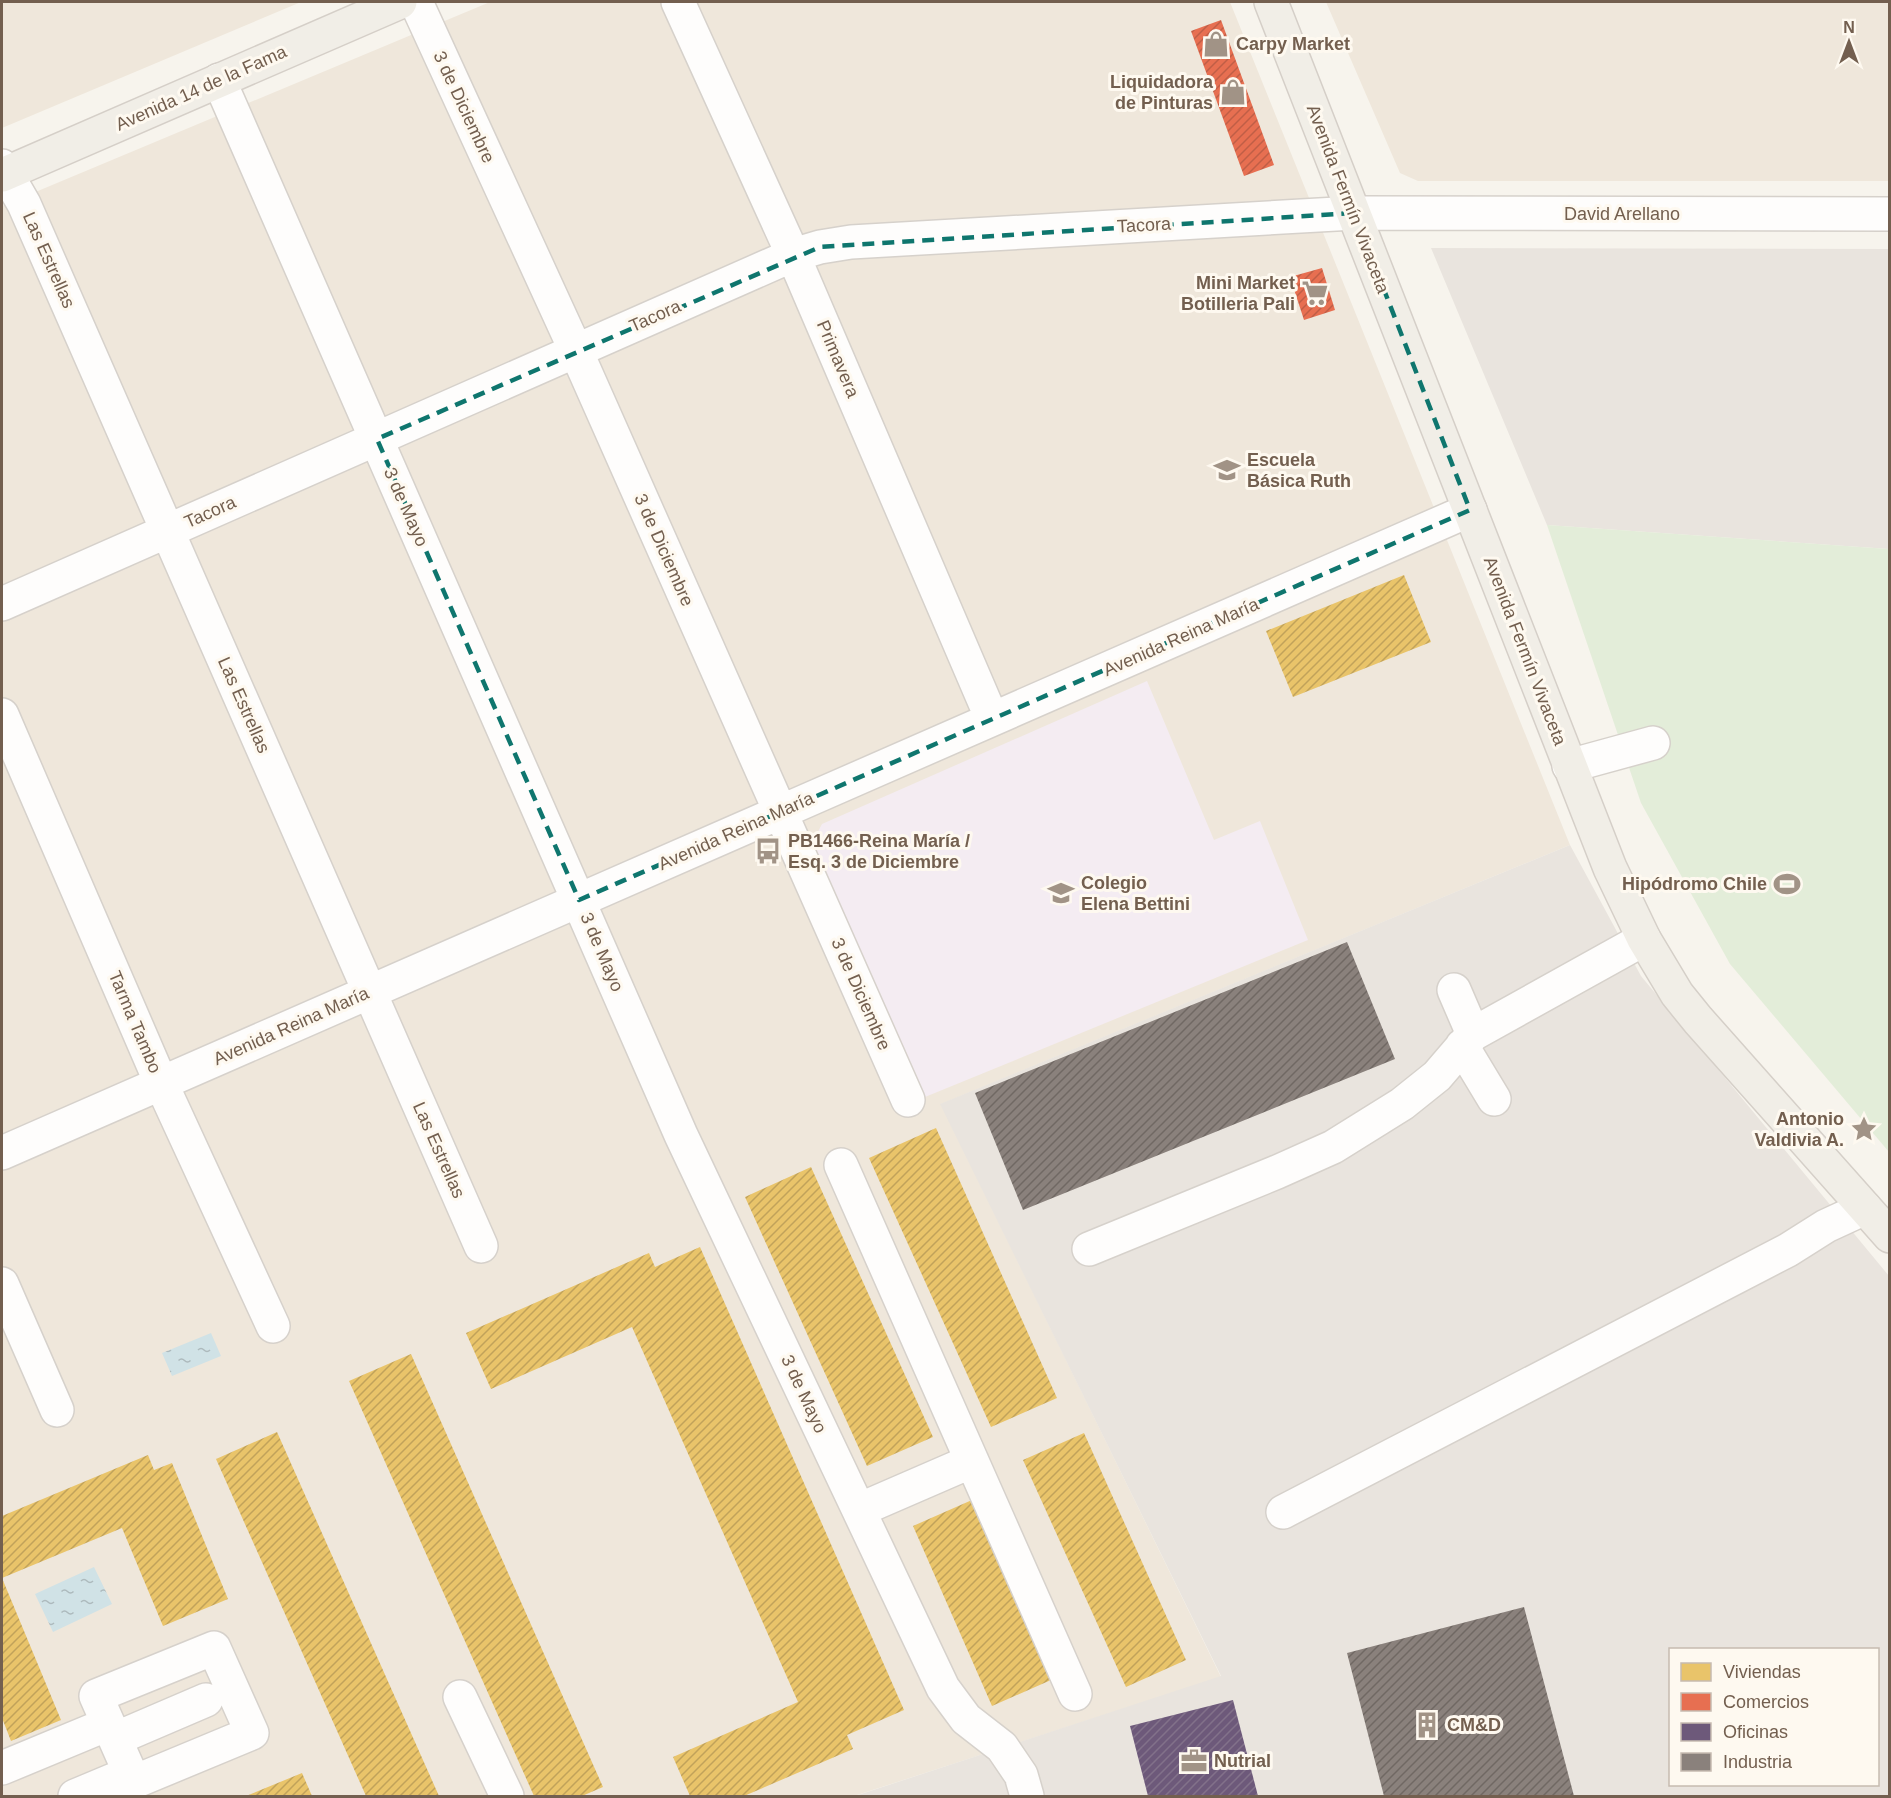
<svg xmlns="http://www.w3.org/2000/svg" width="1891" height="1798" font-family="Helvetica,sans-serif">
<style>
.residential{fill:#efe7db}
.industrial{fill:#e9e4de;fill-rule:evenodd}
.education{fill:#f4ecf2}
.grass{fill:#e3edd9}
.water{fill:url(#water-ripples)}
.homes{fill:url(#homes-hatch)}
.shops{fill:url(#shops-hatch)}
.offices{fill:url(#offices-hatch)}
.industry{fill:url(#industry-hatch)}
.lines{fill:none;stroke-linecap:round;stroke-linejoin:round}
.minor-casing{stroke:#d6d1cb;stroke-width:36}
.major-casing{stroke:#d5cfc8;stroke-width:36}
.minor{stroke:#fefdfc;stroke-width:33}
.major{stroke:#f1eee7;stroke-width:33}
.marked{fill:none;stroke:#0f766e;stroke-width:4.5;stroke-dasharray:12 8;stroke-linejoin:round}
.labels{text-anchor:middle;stroke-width:6;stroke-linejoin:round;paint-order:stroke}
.poi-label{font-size:18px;font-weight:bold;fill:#735f4f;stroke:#fef9f0;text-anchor:start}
.street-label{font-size:18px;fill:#735f4f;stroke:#fef9f0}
</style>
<defs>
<pattern id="water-ripples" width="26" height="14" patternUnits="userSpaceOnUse" patternTransform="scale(1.5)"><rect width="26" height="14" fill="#d0e2e6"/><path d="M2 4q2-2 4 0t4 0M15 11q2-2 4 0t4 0" fill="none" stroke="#adbabd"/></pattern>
<pattern id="homes-hatch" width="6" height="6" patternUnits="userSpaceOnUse" patternTransform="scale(1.5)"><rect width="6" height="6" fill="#e9c46a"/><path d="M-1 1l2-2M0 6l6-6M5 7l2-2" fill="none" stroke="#c1a25a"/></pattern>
<pattern id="shops-hatch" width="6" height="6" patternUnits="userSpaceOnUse" patternTransform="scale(1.5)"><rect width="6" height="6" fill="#e76f51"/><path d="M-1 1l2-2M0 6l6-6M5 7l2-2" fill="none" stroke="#c05e46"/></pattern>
<pattern id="offices-hatch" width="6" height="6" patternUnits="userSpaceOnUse" patternTransform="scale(1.5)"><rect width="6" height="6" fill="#6d597a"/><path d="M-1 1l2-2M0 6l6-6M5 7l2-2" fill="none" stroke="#82718a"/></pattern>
<pattern id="industry-hatch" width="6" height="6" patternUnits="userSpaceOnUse" patternTransform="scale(1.5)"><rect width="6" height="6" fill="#8a817c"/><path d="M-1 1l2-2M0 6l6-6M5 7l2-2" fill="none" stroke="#706863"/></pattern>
</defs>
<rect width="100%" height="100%" fill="#f7f4ed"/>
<!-- residential -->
<path class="residential" d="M2,2H301L2,128Z
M490,2H1230L1570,845L941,1104L1221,1677L854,1796H2V206Z
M1326,2H1889V181H1418L1400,173Z"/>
<!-- industrial -->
<path class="industrial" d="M1431,248L1889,249V549L1547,525Z
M1570,845L1641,976L1889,1276V1796H855L1221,1676L940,1104ZM1670,1650H1878V1784H1670Z"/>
<!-- education -->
<path class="education" d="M1147,681L1214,840L1260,821L1308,940L925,1097L811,845L822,824Z"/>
<!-- grass -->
<path class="grass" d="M1547,525L1889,549V1152L1730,964L1641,803Z"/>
<!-- water -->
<path class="water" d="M211,1333L221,1356L172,1376L162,1353Z
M94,1567L112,1604L53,1632L35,1594Z"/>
<!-- homes -->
<path class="homes" d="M1404,575L1431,642L1293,697L1266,631Z
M936,1128L1057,1398L991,1427L869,1158Z
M811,1167L933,1437L867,1466L745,1197Z
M700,1247L904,1710L847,1735L853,1749L744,1796H690L673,1757L798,1702L632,1327L491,1389L466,1333L649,1253L655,1267Z
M411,1354L603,1787L582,1796H534L349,1381Z
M277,1432L439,1796H366L216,1459Z
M1084,1433L1186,1660L1126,1687L1023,1460Z
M148,1455L154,1470L172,1463L228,1599L163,1626L122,1528L2,1578V1516Z
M972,1500L1051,1680L992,1706L913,1526Z
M2,1578L61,1720L11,1741L2,1718Z
M302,1773L312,1796H246Z"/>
<!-- shops -->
<path class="shops" d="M1221,20L1274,165L1244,176L1191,31Z
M1322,268L1335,310L1304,320L1290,277Z"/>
<!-- offices -->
<path class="offices" d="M1233,1700L1258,1796H1148L1130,1726Z"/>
<!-- industry -->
<path class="industry" d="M1347,942L1395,1059L1023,1210L975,1093Z
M1524,1607L1574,1796H1384L1347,1653Z"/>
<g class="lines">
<!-- minor casing -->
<g class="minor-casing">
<path id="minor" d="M416,2L576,351L908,1100
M678,2L793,255L992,719
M219,80L681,1135L943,1688L966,1719L1002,1747L1021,1775L1027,1796
M2,166L24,204L481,1246
M2,604L793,255L820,247L851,242L1354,213L1890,214
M2,715L161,1083L273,1326
M1569,766L1653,743
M1454,990L1473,1034
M1462,1046L1494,1099
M2,1153L1470,510
M841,1165L1075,1694
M1089,1249L1277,1172L1333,1147L1402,1104L1437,1076L1473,1034L1644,939
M2,1284L57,1410
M859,1510L972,1461
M1283,1512L1788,1250L1826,1226L1865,1208
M214,1648L252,1733L134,1782L96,1696Z
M460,1697L507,1796
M115,1739L206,1700
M2,1768L108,1724
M75,1796L130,1773"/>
</g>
<!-- major casing -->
<g class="major-casing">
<path id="major" d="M1271,2L1610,868L1644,939L1677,994L1698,1020L1890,1236
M2,175L400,2"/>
</g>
<!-- minor -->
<use href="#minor" class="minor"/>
<!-- major -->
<use href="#major" class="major"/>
</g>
<!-- marked area -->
<path class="marked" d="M1354,213L1470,510L579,900L377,439L820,247Z"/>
<!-- icons -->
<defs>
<g id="shop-bare" transform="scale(2.07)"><path d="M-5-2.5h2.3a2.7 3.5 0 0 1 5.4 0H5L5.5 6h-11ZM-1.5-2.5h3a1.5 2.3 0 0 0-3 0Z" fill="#a19386" stroke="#fef9f0" stroke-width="2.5" paint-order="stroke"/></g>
<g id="supermarket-bare" transform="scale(2.07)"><path d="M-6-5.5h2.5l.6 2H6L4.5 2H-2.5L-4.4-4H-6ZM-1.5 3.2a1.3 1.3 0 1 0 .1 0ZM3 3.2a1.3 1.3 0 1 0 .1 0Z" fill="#a19386" stroke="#fef9f0" stroke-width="2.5" paint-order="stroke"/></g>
<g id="school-bare" transform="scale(2.07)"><path d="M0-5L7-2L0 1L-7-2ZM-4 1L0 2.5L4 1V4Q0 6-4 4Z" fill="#a19386" stroke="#fef9f0" stroke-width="2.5" paint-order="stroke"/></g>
<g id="bus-bare" transform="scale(2.07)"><path d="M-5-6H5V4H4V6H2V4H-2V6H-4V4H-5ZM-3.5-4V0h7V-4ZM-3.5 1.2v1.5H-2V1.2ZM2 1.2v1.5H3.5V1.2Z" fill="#a19386" stroke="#fef9f0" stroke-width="2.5" paint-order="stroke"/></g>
<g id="stadium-bare" transform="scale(2.07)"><path d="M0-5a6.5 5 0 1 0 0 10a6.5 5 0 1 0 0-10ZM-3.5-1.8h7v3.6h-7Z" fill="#a19386" stroke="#fef9f0" stroke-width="2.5" paint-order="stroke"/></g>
<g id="sight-bare" transform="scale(2.07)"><path d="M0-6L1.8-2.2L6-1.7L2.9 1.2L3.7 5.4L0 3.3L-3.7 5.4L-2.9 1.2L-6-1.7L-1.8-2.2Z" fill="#a19386" stroke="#fef9f0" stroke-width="2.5" paint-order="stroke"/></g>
<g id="building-bare" transform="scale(2.07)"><path d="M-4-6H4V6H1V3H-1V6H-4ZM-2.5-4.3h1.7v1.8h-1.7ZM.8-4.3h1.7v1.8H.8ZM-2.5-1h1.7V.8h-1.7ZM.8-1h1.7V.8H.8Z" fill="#a19386" stroke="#fef9f0" stroke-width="2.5" paint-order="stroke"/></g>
<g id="office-bare" transform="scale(2.07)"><path d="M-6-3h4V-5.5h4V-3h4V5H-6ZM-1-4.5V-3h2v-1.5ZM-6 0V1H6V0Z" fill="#a19386" stroke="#fef9f0" stroke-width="2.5" paint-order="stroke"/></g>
</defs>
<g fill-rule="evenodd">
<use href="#shop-bare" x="1216" y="44"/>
<use href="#shop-bare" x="1233" y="92"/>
<use href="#supermarket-bare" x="1315" y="293"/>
<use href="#school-bare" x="1227" y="470"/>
<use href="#bus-bare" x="768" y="851"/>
<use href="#stadium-bare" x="1787" y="884"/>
<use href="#school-bare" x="1061" y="893"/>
<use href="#sight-bare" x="1864" y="1129"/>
<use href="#building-bare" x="1427" y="1725"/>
<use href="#office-bare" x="1194" y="1761"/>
</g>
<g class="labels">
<!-- poi labels -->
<g class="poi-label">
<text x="1236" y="50">Carpy Market</text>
<text x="1213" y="88" text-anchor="end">Liquidadora<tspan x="1213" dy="21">de Pinturas</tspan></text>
<text x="1295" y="289" text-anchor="end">Mini Market<tspan x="1295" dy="21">Botilleria Pali</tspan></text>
<text x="1247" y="466">Escuela<tspan x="1247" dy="21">Básica Ruth</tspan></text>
<text x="788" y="847">PB1466-Reina María /<tspan x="788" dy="21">Esq. 3 de Diciembre</tspan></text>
<text x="1081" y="889">Colegio<tspan x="1081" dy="21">Elena Bettini</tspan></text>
<text x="1767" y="890" text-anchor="end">Hipódromo Chile</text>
<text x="1844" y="1125" text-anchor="end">Antonio<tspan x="1844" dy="21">Valdivia A.</tspan></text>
<text x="1447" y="1731">CM&amp;D</text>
<text x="1214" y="1767">Nutrial</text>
</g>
<!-- street labels -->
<g class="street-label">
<text transform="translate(201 88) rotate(-24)" y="6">Avenida 14 de la Fama</text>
<text transform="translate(464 107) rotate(65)" y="6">3 de Diciembre</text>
<text transform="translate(1348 199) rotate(69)" y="6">Avenida Fermín Vivaceta</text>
<text x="1622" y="220">David Arellano</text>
<text transform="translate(1144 225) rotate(-3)" y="6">Tacora</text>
<text transform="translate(49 260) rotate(66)" y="6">Las Estrellas</text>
<text transform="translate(655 316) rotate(-24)" y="6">Tacora</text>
<text transform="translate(838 359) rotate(67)" y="6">Primavera</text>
<text transform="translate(406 507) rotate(66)" y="6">3 de Mayo</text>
<text transform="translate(210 512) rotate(-24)" y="6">Tacora</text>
<text transform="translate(664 550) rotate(66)" y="6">3 de Diciembre</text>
<text transform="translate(1181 637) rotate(-24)" y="6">Avenida Reina María</text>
<text transform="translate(1525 651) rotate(69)" y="6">Avenida Fermín Vivaceta</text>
<text transform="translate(244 705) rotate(66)" y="6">Las Estrellas</text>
<text transform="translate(736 831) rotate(-24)" y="6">Avenida Reina María</text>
<text transform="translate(602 952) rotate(67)" y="6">3 de Mayo</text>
<text transform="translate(861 994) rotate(66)" y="6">3 de Diciembre</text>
<text transform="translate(135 1022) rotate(67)" y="6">Tarma Tambo</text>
<text transform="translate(291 1026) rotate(-24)" y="6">Avenida Reina María</text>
<text transform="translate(439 1150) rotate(66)" y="6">Las Estrellas</text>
<text transform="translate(804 1394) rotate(65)" y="6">3 de Mayo</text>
</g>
</g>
<!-- border -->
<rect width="1891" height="1798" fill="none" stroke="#735f4f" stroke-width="6"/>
<!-- legend -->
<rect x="1669" y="1648" width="210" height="138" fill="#fef9f0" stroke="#c6bbb0" stroke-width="1.5"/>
<rect x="1681" y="1663" width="30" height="18" fill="#e9c46a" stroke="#c6bbb0" stroke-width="1.5"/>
<text x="1723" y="1678" font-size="18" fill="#735f4f">Viviendas</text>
<rect x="1681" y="1693" width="30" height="18" fill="#e76f51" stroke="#c6bbb0" stroke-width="1.5"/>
<text x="1723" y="1708" font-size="18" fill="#735f4f">Comercios</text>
<rect x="1681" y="1723" width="30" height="18" fill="#6d597a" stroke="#c6bbb0" stroke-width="1.5"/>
<text x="1723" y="1738" font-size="18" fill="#735f4f">Oficinas</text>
<rect x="1681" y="1753" width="30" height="18" fill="#8a817c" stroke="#c6bbb0" stroke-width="1.5"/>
<text x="1723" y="1768" font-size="18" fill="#735f4f">Industria</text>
<!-- north arrow -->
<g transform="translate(1849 42)" stroke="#fef9f0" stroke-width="4.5" paint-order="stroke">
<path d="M0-4.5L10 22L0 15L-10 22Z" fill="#735f4f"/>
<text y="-9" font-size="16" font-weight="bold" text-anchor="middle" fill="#735f4f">N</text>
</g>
</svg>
